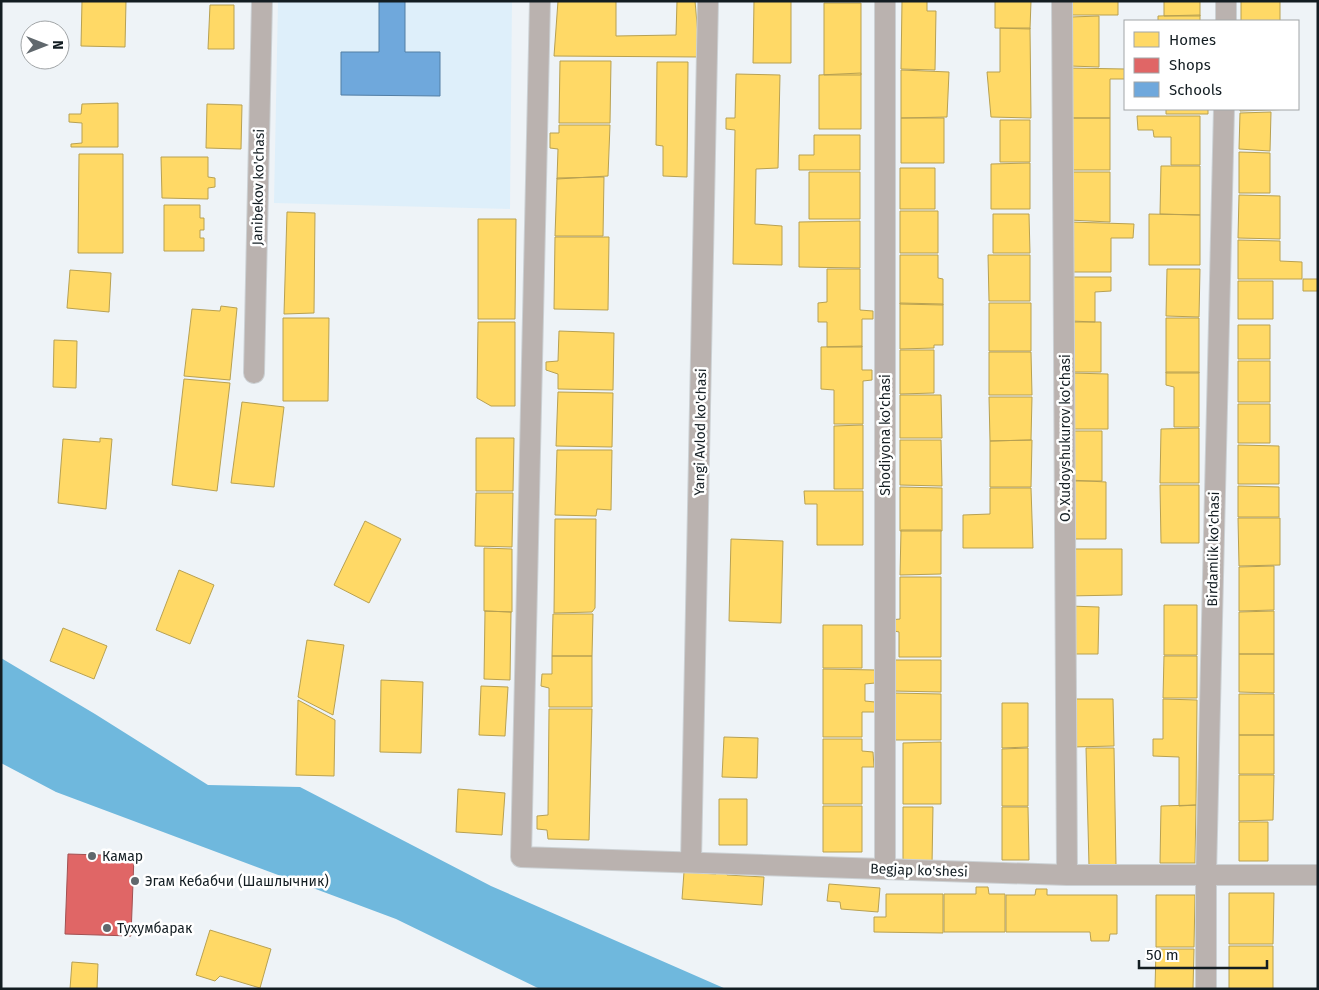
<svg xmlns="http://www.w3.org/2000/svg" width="1319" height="990" font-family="'Fira Sans',sans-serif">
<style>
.built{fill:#deeffa}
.water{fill:#6fb8dd}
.homes{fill:#ffd966;stroke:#b8a152}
.shops{fill:#e06666;stroke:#a25052}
.schools{fill:#6fa8dc;stroke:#537ea4}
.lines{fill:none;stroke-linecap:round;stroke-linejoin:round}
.minor-casing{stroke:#ccd1d4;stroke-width:22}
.minor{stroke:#bab2af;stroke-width:20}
.poi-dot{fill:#60686d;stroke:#fff;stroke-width:2}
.labels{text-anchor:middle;stroke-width:5;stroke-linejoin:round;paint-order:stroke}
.street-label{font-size:14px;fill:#131d22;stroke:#fff}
.poi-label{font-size:14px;fill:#131d22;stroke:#fff;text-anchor:start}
</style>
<rect width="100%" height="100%" fill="#eef3f7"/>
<!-- built -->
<path class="built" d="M278,1H512L510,209L274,203Z"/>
<!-- water -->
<path class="water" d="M1,658L95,714L208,785L300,787L491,886L726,989H540L396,919L56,792L1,763Z"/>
<!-- homes -->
<path class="homes" d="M82,1H126L125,47L81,46Z
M558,1H616V36L676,35L677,1H695L700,57L554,56Z
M754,1H791V63H753Z
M902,1H927V11H936L935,70L901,69Z
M995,1H1031L1030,29L995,28Z
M1071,1H1118V15H1071Z
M1164,1H1200V16H1164Z
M1241,1H1280V21H1241Z
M824,3H861V75H824Z
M210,5H234V49H208Z
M1200,15V21H1158V16Z
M1099,16V67L1070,66L1071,17Z
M1000,28H1030L1031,118L991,117L987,72H1000Z
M560,61H611L610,123H559Z
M657,62H688L687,177L663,176V146L656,145Z
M1069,68L1125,69V79H1110V118H1069Z
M901,70L949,72L947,117L901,118Z
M861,73V129H819V75Z
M736,74L780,75L778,168L756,169L755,224L782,226V265L733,264L735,130L726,129V118H735Z
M118,103V147H71V144L82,143V123L69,122V114H81L82,104Z
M207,104L242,105L241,149L206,148Z
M1166,109H1208V114H1166Z
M1240,109H1295L1240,111Z
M1271,112L1270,151L1239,149L1240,113Z
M1137,116H1200V165H1171V137H1154L1153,130H1138Z
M901,118H944V163H901Z
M1070,118H1110V170H1069Z
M1000,120H1030V162H1000Z
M559,125H610L608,176L557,179L558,149L550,148V133H559Z
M814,135H860V170H799V155H814Z
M1239,152L1270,153V193H1239Z
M79,154H123V253H78Z
M161,157H208V177L215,178V187L208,188V199L162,198Z
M1030,163V209H991V164Z
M1161,166H1200V215L1160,214Z
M900,168H935V209H900Z
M809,172H860V219H809Z
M1069,172H1110V222L1069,220Z
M604,177L603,236H555L557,178Z
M1239,195L1280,196V239L1238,238Z
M164,205H200V218H204V230H200V238H204V251H164Z
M900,211H938V253H900Z
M287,212L315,213L314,313L284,314Z
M993,214H1029L1030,253H993Z
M1149,214L1200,215V265H1149Z
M478,219H516L515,319H478Z
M860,221V268L799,267V222Z
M1070,222L1134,224L1133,238H1111V272H1069Z
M555,237H609L608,310L554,309Z
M1238,240L1280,241V261L1302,262V279H1238Z
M900,255H938V278L943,279V305L900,304Z
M988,255H1030V301H989Z
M827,269H860V310L873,311V319H862V347H827V322H818V303L827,302Z
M1167,269H1200L1199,317L1166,316Z
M70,270L111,273L109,312L67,308Z
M1071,277H1111V291L1095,292V322L1071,321Z
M1303,279H1318V291H1303Z
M1238,281H1273V319H1238Z
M900,303L943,304V345H934V348L900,349Z
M989,303H1031V351H989Z
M221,306L237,308L230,380L184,376L192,309L220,311Z
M283,318H329L328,401H283Z
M1166,318H1199V373H1166Z
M478,322H515V406H491L477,398Z
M1071,322H1101V372H1071Z
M1238,325H1270V359H1238Z
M559,331L614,333L613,390L558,389V374L546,370V362L558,361Z
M54,340L77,341L76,388L53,387Z
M862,346V370H872V380L863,381V424H834V390L821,389V347Z
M900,350H934V393L900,394Z
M989,352H1031L1032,395H989Z
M1238,361H1270V402H1238Z
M1166,372H1199V427H1174V387L1166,385Z
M1071,373L1108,374V429H1069Z
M184,379L230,383L217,491L172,485Z
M558,392L613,393L612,447L556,446Z
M900,395H941L942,438H900Z
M989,397H1032L1031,440L990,441Z
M242,402L284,407L274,487L231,483Z
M1238,404H1270V443H1238Z
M863,425V489H834V426Z
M1199,428V483H1160L1161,429Z
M1068,431H1102V481H1070Z
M100,438L112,439L106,509L58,503L63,439L100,442Z
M476,438H514L513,491H476Z
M900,440H941L942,486L900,485Z
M1032,440L1031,487H990V441Z
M1238,445L1279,446V484H1238Z
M557,450H612L611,510L597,509L596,516L555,515Z
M1070,480L1106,482V539H1069Z
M1160,485H1199V543H1161Z
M1238,486L1279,487V517H1238Z
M900,487L942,488V531H900Z
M990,488H1031L1033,548H963V515L990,514Z
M804,491H863V545H817V504H805Z
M476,493H513L512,547L475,546Z
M1238,518H1280V565L1239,566Z
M555,519H596L595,608L592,612L554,613Z
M365,521L401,539L369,603L334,585Z
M901,530H941V574L900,575Z
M731,539L783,541L781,623L729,621Z
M484,548L512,549V612L484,611Z
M1067,549H1122V595L1067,596Z
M1274,566V610L1239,611V567Z
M179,570L214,585L190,644L156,630Z
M900,577H941V657H899V632L890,630V620L900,619Z
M1164,605H1197V655H1164Z
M1069,606L1099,607L1098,654H1069Z
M485,611L511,612L510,680L484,679Z
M1274,611V654H1239V612Z
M553,614H593L592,656H552Z
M823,625H862V668H823Z
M63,628L107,646L94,679L50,661Z
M307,640L344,645L333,715L298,697Z
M1239,654H1274V693L1239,692Z
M552,656H592V707H549V688L541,686L542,674H552Z
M1164,656H1197V698H1163Z
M893,660H941V692L893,691Z
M823,669L875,670V683L865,684V701L875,702L876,712H862V737H823Z
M381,680L423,682L421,753L380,752Z
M481,686L508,687L505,736L479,735Z
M893,693L941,694V740H892Z
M1239,694H1274V735H1239Z
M1071,699H1113L1114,746L1072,747Z
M1163,699L1197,700L1196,805L1179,806V757L1153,756V739H1163Z
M298,700L335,720L334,776L296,775Z
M1002,703H1028V747L1002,748Z
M549,709H592L589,840L548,839L547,830L537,829V816L548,815Z
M1239,735H1274V774H1239Z
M724,737L758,738L757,778L722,777Z
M823,739H862V751L873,752L874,767H862V804H823Z
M941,742V804H903V743Z
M1028,748V806H1002V749Z
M1086,748H1114L1116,865L1089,866Z
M1239,775H1274L1273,820L1239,821Z
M458,789L505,793L502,835L456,832Z
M719,799H747V845H719Z
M1196,805L1195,863H1160L1161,806Z
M823,806H862V852H823Z
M903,807H933L932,865H903Z
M1002,807H1028L1029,860H1002Z
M1239,822H1268V861H1239Z
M717,865L726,866L727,875L764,877L762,905L682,899L684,872L716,874Z
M829,884L880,888L878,912L841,909L840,902L827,901Z
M976,887H988L989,894H1005V932H944V894H976Z
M1036,889H1047V895H1117V934H1110L1109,941H1091L1090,932H1006V895H1035Z
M1229,893H1274L1273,944H1229Z
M886,894H943V933L874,932V917H886Z
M1156,895H1195L1194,947H1156Z
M210,930L271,949L260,988L220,976L215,981L196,975Z
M1229,946H1273V989H1229Z
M1156,949H1194L1193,989H1155Z
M72,962L98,964L97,989H70Z"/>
<!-- shops -->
<path class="shops" d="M68,854L134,856L131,936L65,934Z"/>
<!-- schools -->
<path class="schools" d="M379,1H405V52H440V96L341,95V52H379Z"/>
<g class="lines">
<!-- minor casing -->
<g class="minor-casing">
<path id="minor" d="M540,1L521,857L1067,875H1318
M885,1V869
M1062,1L1067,875
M1226,21V1
M254,373L262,1
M691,862L708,1
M1206,989V875L1224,109"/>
</g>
<!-- minor -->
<use href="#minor" class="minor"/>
</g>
<!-- markers -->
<g class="poi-dot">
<circle cx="92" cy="856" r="5"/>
<circle cx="135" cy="881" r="5"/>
<circle cx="107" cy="928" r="5"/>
</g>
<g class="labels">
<!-- street labels -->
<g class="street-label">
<text transform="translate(258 187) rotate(-89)" y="5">Janibekov ko'chasi</text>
<text transform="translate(700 432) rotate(-89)" y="5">Yangi Avlod ko'chasi</text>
<text transform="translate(885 435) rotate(-90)" y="5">Shodiyona ko'chasi</text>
<text transform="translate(1065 438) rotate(-90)" y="5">O. Xudoyshukurov ko'chasi</text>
<text transform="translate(1213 549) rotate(-89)" y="5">Birdamlik ko'chasi</text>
<text transform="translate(919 870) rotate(2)" y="5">Begjap ko'shesi</text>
</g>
<!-- poi labels -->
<g class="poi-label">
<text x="102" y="861">Камар</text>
<text x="145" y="886">Эгам Кебабчи (Шашлычник)</text>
<text x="117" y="933">Тухумбарак</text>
</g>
</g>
<!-- border -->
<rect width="1319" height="990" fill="none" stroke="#131d22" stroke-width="5"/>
<!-- legend -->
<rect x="1124" y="20" width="175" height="90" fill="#ffffff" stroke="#a1a5a7"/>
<rect x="1134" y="32" width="25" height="15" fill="#ffd966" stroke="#a1a5a7"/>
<text x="1169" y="45" font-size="15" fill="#131d22">Homes</text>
<rect x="1134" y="58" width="25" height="15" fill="#e06666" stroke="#a1a5a7"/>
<text x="1169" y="70" font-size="15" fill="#131d22">Shops</text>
<rect x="1134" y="82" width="25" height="15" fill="#6fa8dc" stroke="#a1a5a7"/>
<text x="1169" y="95" font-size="15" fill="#131d22">Schools</text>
<!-- north arrow -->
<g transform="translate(45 45) rotate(90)"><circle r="24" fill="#ffffff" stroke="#a1a5a7"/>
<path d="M0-4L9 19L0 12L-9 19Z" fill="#60686d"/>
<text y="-8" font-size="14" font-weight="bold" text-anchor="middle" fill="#131d22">N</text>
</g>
<!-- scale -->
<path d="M1139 960v8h128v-8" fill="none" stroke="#131d22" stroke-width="2.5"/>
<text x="1146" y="960" font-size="15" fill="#131d22" stroke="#ffffff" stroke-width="4" paint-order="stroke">50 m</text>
</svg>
